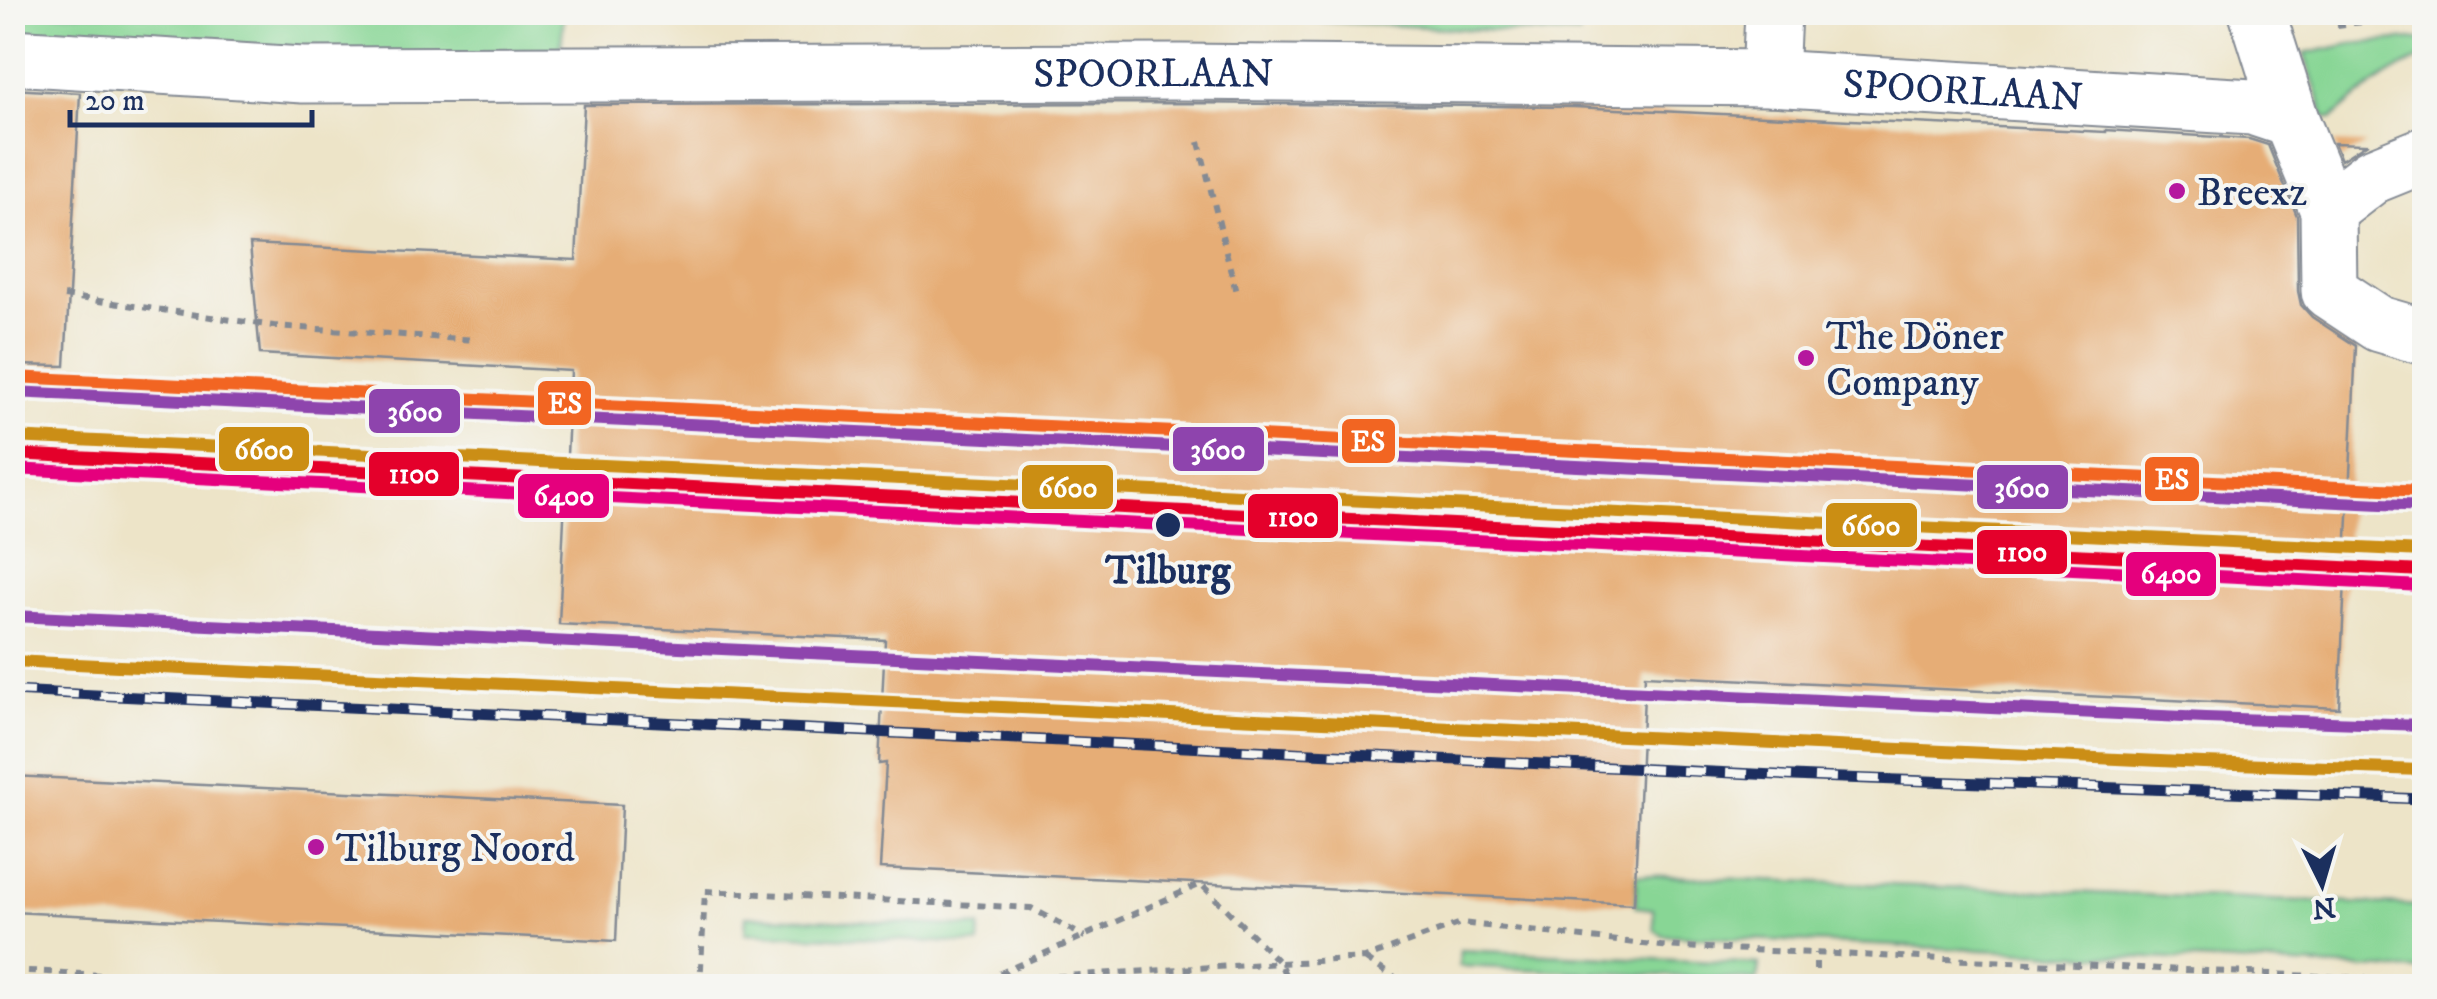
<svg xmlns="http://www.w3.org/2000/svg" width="2437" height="999" font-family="'IM FELL DW Pica',serif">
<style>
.green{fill:#88d695;stroke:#52827a;stroke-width:2.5}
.building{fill:#e6ad76}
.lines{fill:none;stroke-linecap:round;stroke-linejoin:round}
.minor-casing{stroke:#848a93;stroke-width:59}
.path{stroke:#848a93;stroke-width:6;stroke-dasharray:8 8;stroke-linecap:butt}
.minor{stroke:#fff;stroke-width:55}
.rail-casing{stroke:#1b2f5e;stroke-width:11}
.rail{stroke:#f6f6f2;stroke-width:8;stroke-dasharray:22;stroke-linecap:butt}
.rail-1-casing{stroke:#f6f6f2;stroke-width:20}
.rail-2-casing{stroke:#f6f6f2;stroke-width:20}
.rail-3-casing{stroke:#f6f6f2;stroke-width:20}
.rail-4-casing{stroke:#f6f6f2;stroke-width:20}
.rail-5-casing{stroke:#f6f6f2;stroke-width:20}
.rail-1{stroke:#e4002b;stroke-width:12}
.rail-2{stroke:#e5007d;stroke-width:12}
.rail-3{stroke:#8e44ad;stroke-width:12}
.rail-4{stroke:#cb8e13;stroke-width:12}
.rail-5{stroke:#f26522;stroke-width:12}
.poi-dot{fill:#b5179e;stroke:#f6f6f2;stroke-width:4}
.stop-dot{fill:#1b2f5e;stroke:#f6f6f2;stroke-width:4}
.labels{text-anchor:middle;stroke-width:8;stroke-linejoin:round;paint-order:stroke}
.street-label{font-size:40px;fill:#1b2f5e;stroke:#f6f6f2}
.poi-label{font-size:40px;fill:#1b2f5e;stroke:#f6f6f2;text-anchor:start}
.stop-label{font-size:40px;font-weight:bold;fill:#1b2f5e;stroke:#f6f6f2}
.line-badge{stroke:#f6f6f2;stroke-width:4}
.badge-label{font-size:28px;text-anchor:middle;font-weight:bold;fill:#fff}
</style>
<rect width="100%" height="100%" fill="#f6f6f2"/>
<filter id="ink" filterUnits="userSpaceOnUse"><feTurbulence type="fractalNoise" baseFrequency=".01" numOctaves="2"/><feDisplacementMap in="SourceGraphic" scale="20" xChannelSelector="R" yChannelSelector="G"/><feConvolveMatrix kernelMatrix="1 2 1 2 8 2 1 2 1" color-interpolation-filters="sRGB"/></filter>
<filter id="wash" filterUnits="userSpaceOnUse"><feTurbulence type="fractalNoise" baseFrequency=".0048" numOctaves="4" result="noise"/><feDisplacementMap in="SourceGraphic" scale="40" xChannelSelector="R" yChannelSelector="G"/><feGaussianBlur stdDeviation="2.25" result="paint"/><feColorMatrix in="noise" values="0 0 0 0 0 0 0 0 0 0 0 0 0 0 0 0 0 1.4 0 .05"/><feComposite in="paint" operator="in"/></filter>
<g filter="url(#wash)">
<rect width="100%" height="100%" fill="#ede4c8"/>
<!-- green -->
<path class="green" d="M13,13H564L559,67L13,41Z
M1199,13L1580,12V13L1579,35L1199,15Z
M2411,39L2424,41V57C2388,71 2360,94 2332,119L2325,117L2304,54L2350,44Z
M1636,875L2424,906V971L1662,935L1654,929L1653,909L1636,907Z
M746,916L980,927L979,944L745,933Z
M1460,950L1759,964L1757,980L1459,966Z"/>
<g id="blocks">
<!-- building -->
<path class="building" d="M12,89L80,93L65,366L12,365Z
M1182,103L1574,107L2106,132V130L2249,139L2268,145L2297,216L2298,291L2301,305L2312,317L2356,346L2339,708L1645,675L1634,904L880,868L886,763L879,764L885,640L559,624L571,371L260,354L250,244L576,260L584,105Z
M2334,143L2366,144L2341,160Z
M12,776L622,805L616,941L12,912Z"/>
</g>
</g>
<g filter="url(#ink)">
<use href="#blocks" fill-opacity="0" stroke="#848a93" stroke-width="2.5"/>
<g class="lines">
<!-- minor casing -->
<g class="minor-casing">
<g id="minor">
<path d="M2257,12L2291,120L2328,210L2329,291L2379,324L2424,337"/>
<path id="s1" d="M12,57L303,75L1182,72L1770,78L2252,107L2291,120"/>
<path d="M1770,78L1773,12"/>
<path d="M2328,210L2372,176L2424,155"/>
</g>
</g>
<!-- path -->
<path class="path" d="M2337,25L2404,17H2424
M1199,142L1237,296
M64,296L274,326L475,340
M1366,959L1407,986
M12,970L292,986
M700,980L837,986
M985,980L1201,884L1280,963L1290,986
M700,986L705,891L1031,908L1085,937
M897,986L1365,958L1461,923L1661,946L2424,981
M1816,986V953"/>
<!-- minor -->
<use href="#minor" class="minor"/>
<!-- rail casing -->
<g class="rail-casing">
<path id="rail" d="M12,691L1815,777L2424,799"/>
</g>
<!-- rail -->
<use href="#rail" class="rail"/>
<!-- rail-1 casing -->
<g class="rail-1-casing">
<path id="rail-1" d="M12,454L2424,571"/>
</g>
<!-- rail-2 casing -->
<g class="rail-2-casing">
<path id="rail-2" d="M12,469L2423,586"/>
</g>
<!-- rail-3 casing -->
<g class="rail-3-casing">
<path id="rail-3" d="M13,392L2424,506
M13,616L2205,718L2424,725"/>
</g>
<!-- rail-4 casing -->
<g class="rail-4-casing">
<path id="rail-4" d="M12,437L2423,551
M12,661L2203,763L2423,770"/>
</g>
<!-- rail-5 casing -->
<g class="rail-5-casing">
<path id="rail-5" d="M13,377L2424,491"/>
</g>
<!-- rail-1 -->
<use href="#rail-1" class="rail-1"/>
<!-- rail-2 -->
<use href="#rail-2" class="rail-2"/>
<!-- rail-3 -->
<use href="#rail-3" class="rail-3"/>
<!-- rail-4 -->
<use href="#rail-4" class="rail-4"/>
<!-- rail-5 -->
<use href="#rail-5" class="rail-5"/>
</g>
</g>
<!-- markers -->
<g class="poi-dot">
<circle cx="2177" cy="191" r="10"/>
<circle cx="1806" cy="358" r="10"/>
<circle cx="316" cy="847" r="10"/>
</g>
<circle class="stop-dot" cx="1168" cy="525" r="14"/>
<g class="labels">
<!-- street labels -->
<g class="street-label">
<text dy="14" stroke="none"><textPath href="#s1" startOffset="1142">SPOORLAAN</textPath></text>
<text dy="14" stroke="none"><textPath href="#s1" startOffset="1952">SPOORLAAN</textPath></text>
</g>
<!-- poi labels -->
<g class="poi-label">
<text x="2197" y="205">Breexz</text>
<text x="1826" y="349">The Döner<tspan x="1826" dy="46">Company</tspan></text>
<text x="336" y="861">Tilburg Noord</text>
</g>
<!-- stop labels -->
<g class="stop-label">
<text x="1168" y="583">Tilburg</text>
</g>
</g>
<g class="line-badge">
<rect x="536" y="379" width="57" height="48" rx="10" fill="#f26522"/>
<rect x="367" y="387" width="95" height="48" rx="10" fill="#8e44ad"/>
<rect x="1340" y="417" width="57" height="48" rx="10" fill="#f26522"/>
<rect x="217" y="425" width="94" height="48" rx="10" fill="#cb8e13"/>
<rect x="1171" y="425" width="95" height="48" rx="10" fill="#8e44ad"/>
<rect x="367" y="450" width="94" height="48" rx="10" fill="#e4002b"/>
<rect x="2143" y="455" width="58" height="48" rx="10" fill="#f26522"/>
<rect x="1020" y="463" width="95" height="48" rx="10" fill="#cb8e13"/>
<rect x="1975" y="463" width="95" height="48" rx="10" fill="#8e44ad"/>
<rect x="516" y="472" width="95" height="48" rx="10" fill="#e5007d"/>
<rect x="1246" y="492" width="94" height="48" rx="10" fill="#e4002b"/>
<rect x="1824" y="501" width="95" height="48" rx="10" fill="#cb8e13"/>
<rect x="1975" y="528" width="94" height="48" rx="10" fill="#e4002b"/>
<rect x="2124" y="550" width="94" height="48" rx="10" fill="#e5007d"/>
</g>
<g class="badge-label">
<text x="565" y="413">ES</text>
<text x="415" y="421">3600</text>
<text x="1368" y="451">ES</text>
<text x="264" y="459">6600</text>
<text x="1218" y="459">3600</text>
<text x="414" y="483">1100</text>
<text x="2172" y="489">ES</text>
<text x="1068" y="497">6600</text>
<text x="2022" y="497">3600</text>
<text x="564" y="505">6400</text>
<text x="1293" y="526">1100</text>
<text x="1871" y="535">6600</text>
<text x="2022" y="561">1100</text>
<text x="2171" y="583">6400</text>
</g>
<!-- margin -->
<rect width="2437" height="999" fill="none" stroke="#f6f6f2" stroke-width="50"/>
<!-- north arrow -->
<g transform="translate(2322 884) rotate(175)" stroke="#f6f6f2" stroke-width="8" paint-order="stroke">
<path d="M0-8L18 38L0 25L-18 38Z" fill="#1b2f5e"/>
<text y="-15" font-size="28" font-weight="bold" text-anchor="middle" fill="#1b2f5e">N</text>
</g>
<!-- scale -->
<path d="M70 110v15h242v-15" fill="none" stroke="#1b2f5e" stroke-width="5"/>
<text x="85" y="110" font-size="30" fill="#1b2f5e" stroke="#f6f6f2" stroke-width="8" paint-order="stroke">20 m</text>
</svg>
